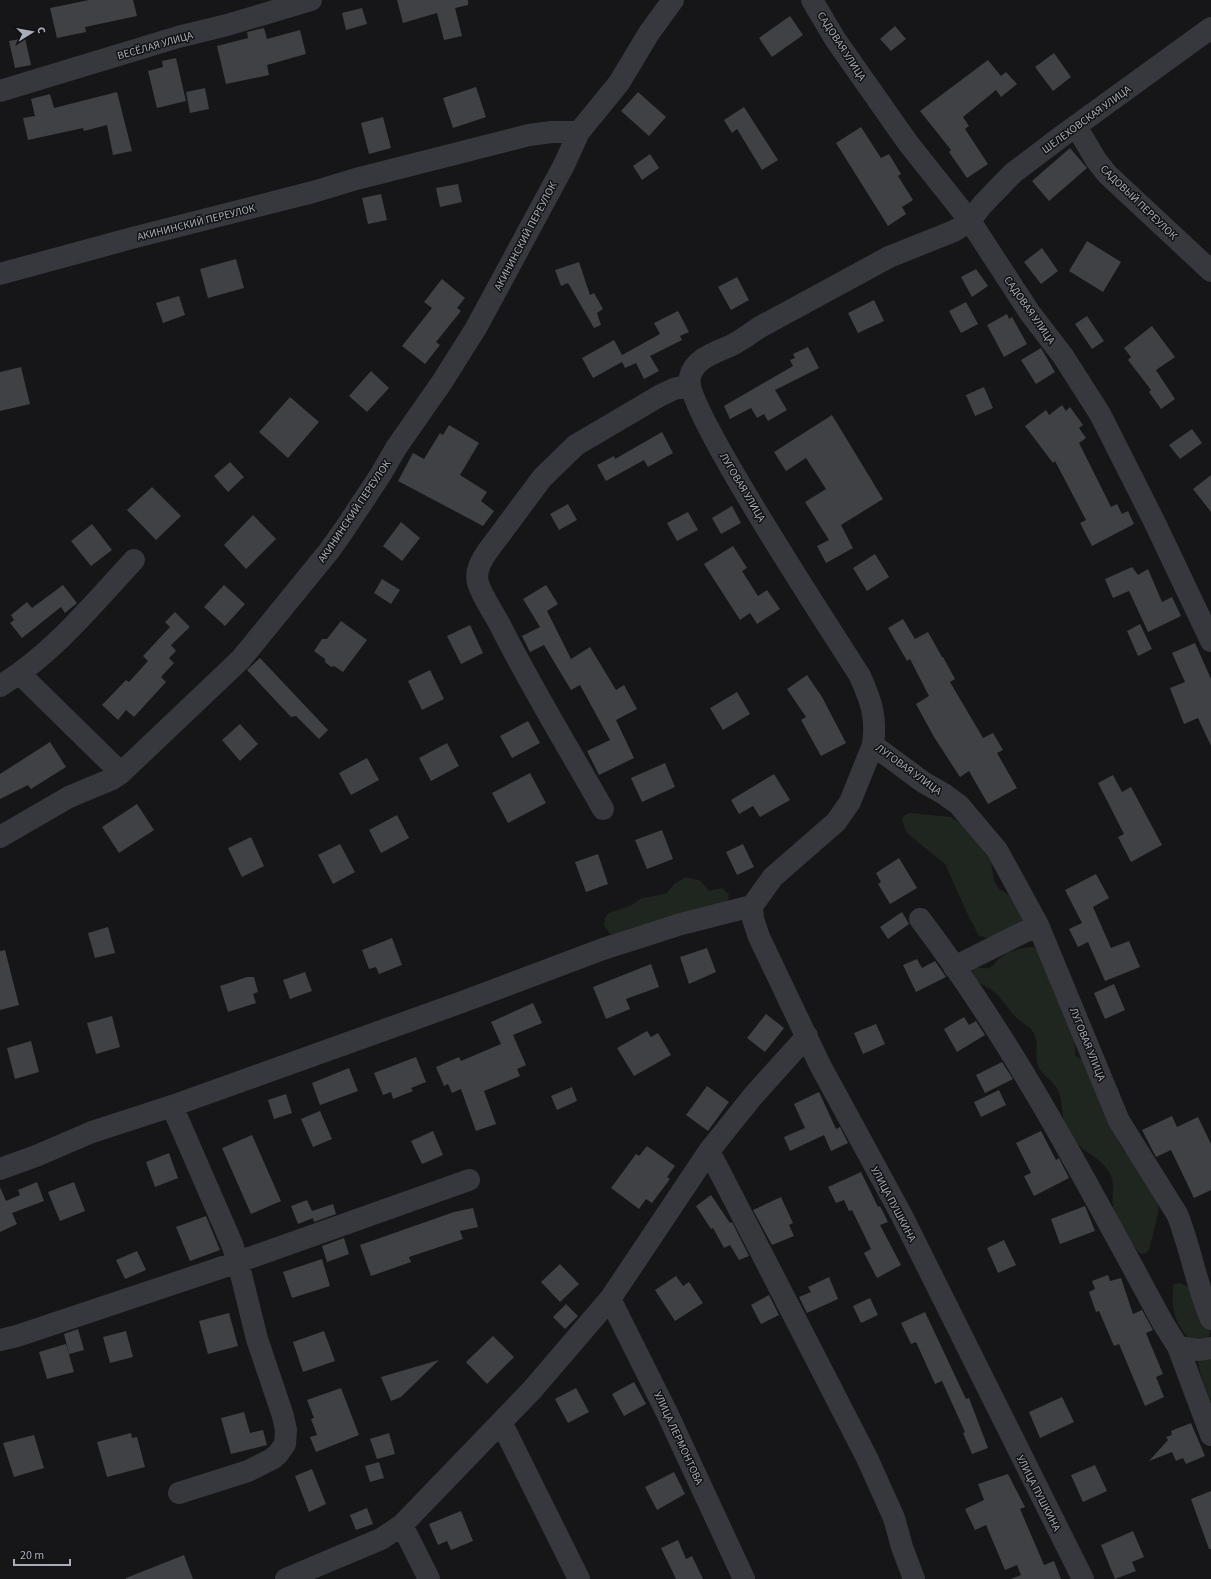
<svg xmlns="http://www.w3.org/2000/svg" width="1211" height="1579" font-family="'Source Sans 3',sans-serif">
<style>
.green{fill:#1e261f}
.building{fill:#404145}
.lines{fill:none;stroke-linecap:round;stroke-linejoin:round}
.minor{stroke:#37383d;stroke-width:22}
.labels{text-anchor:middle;stroke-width:3;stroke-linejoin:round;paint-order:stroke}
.street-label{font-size:11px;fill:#a8adb8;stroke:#111113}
</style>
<rect width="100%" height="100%" fill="#161618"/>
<!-- green -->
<path class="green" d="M910,813L951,817L970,830L991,862L994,880L998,888L1019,902L1026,918L990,939L979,936L968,915L945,864L908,834L905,829L902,819L905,815Z
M686,877L701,881L709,891L722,888L729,894L728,901L723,905L620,935L610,934L604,925L605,918L609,913L630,906L642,898L655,896L667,893L674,884Z
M1033,947L1041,951L1053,991L1060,1000L1075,1043V1056L1088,1062L1112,1128L1121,1146L1156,1195L1159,1210L1149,1250L1146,1253L1141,1254C1129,1243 1117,1224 1113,1207C1111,1196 1116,1185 1110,1174C1102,1157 1079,1151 1069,1134C1060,1118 1064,1105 1058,1090C1053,1079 1039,1075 1037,1062C1035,1052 1039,1041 1033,1032C1030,1027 1024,1024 1019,1020C1009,1012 1003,999 993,991C984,984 978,985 971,975L973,969C980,966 986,970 991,967C995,965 996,961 1000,958C1010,950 1021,948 1033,947Z
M1180,1283L1192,1288L1210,1332L1207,1342H1195C1191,1340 1187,1337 1185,1334C1174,1321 1170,1300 1174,1284Z
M1207,1356H1211V1404C1207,1391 1200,1376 1198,1362Z"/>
<!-- building -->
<path class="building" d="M89,0H133L137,16L85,27L86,32L57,38L50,8Z
M397,0H468V5L455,8L462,36L444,40L437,13L403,23Z
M362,8L367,24L346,30L342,13Z
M790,16L803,35L772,57L759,38Z
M895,26L906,39L891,51L880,39Z
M264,28L267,39L300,30L306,54L267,65L269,75L226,84L217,46L248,38L247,32Z
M25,38L31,65L15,68L9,41Z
M1054,53L1071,77L1053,91L1035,67Z
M176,58L186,101L157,108L148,71L163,67L162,61Z
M988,60L1001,76L1006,72L1017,84L1001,97L996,90L963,117L969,126L965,129L988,164L967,178L949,152L951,150L920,111Z
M476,87L486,117L453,128L443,98Z
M205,88L209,109L190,113L186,92Z
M117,92L132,151L113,155L107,125L84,131L83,128L28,140L23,118L35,116L31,99L50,94L54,108Z
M638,92L666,117L649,136L621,111Z
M744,107L778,160L762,170L737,129L732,133L724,120Z
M383,117L391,148L369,154L361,123Z
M861,127L881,158L889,154L901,174L898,176L913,200L902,207L906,214L888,226L836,143Z
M1070,148L1087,168L1049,201L1032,181Z
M650,154L659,168L642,180L633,166Z
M458,184L462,202L440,207L436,188Z
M381,194L387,220L368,224L362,198Z
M1087,241L1121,262L1103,292L1069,271Z
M1042,248L1058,271L1041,284L1024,262Z
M236,259L244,288L208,298L200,269Z
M579,262L590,295L594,293L603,309L597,313L601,325L594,328L568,283L561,286L555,270Z
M976,269L988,286L972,297L961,277Z
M737,277L749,300L731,310L718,287Z
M442,279L465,298L457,308L461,311L436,342L440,345L425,364L402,346L432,308L424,302Z
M179,296L185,315L163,323L156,303Z
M874,300L884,321L858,333L848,313Z
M966,302L978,324L961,333L949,311Z
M678,311L689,332L680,336L682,340L650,356L659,371L644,379L636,363L625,368L622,362L593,378L582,358L614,340L622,355L660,334L654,323Z
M1007,314L1009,319L1012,317L1027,344L1004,357L987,325Z
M1087,316L1104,341L1092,349L1075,324Z
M1152,326L1175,357L1156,370L1175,399L1161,409L1149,392L1151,390L1128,360L1131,357L1124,348Z
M808,347L819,368L775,390L787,410L768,421L764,414L757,418L751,408L730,419L724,406L793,366L790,360L795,358L793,354Z
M1041,348L1055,372L1036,384L1021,360Z
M21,367L30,404L0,411V372Z
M371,371L389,388L367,412L349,396Z
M984,387L993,408L975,416L966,395Z
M290,397L319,422L288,458L259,432Z
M1062,405L1066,411L1070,407L1083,425L1079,428L1086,438L1079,443L1111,507L1117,504L1122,514L1128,511L1134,524L1092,546L1080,523L1086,520L1055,461L1053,463L1025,426L1046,410L1049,415Z
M832,415L883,499L841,525L853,548L826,563L817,546L829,540L805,502L826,489L806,458L786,471L774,452Z
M449,425L479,443L460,475L487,492L481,501L494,511L483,526L398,481L413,453L424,459L440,433L443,435Z
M1192,429L1202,443L1180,459L1169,445Z
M662,432L673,453L648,467L644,460L606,481L597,465L614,456L615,459Z
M230,462L244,477L228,492L214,476Z
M1211,475V512L1193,489Z
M152,487L181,516L156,540L127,510Z
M568,504L577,520L559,530L550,514Z
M732,506L741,523L721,534L712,518Z
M688,512L698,530L677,541L667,523Z
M253,515L276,539L246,569L224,545Z
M401,522L420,538L402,561L383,546Z
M92,524L112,550L91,566L71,541Z
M733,546L747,568L742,571L758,596L767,590L780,609L757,624L750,613L740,620L704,564Z
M875,554L889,577L867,591L853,568Z
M1132,567L1138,575L1148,569L1162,602L1172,597L1181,616L1148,632L1129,591L1113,598L1105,579Z
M382,579L400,590L391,604L374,593Z
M63,585L77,603L65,613L61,607L22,638L10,623L14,620L11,615L27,602L32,608Z
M224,585L245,604L225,626L204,607Z
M546,585L558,604L547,611L571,659L590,647L616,690L624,685L637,709L616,720L634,758L599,775L587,751L610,740L580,685L571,690L544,645L530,652L522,636L540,627L523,599Z
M175,612L190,627L171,645L176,651L169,658L174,663L161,677L166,682L134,717L126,710L118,720L102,705L126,680L129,682L148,661L143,656L170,627L165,622Z
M903,619L915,639L928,632L942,657H943L955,679L950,682L983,738L993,733L1003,750L997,753L1017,788L988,804L969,771L960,777L934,737L916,704L929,696L910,659L907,661L888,628Z
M341,621L367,640L343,672L334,666L331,667L325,662V659L314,651L322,639H327Z
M1140,624L1152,649L1138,656L1127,631Z
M470,625L483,653L461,664L447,636Z
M1195,643L1211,679V746L1198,718L1184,724L1170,688L1185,682L1172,653Z
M260,658L328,730L319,739L296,716L291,717L247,670Z
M430,670L444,699L422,710L408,681Z
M807,675L822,697L846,743L821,756L801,720L806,717L787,689Z
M737,692L750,714L723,730L710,708Z
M528,721L540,743L512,758L500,736Z
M240,724L258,744L240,761L222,740Z
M50,742L66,767L31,789L28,785L0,799V774Z
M447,743L459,766L431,781L419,758Z
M367,758L379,780L351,795L339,773Z
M665,763L675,787L642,802L631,778Z
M530,773L546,803L508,823L492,793Z
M774,774L790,800L760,817L753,806L739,814L731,800Z
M1113,775L1122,792L1131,787L1162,845L1131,862L1118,837L1124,834L1098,783Z
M137,804L154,830L119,853L102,827Z
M397,815L409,838L381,853L369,830Z
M662,830L673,859L647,869L635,840Z
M251,837L264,866L242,877L228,848Z
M340,844L355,872L333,884L318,855Z
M743,844L754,867L737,875L726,852Z
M598,854L608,884L586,892L575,862Z
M899,858L917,888L890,904L878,884L881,882L876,873Z
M1096,874L1109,898L1093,907L1111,948L1129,941L1140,967L1105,981L1088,942L1078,947L1069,929L1082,923L1065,890Z
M902,912L909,924L888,939L880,927Z
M108,927L115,953L95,958L88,933Z
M392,938L402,965L379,974L376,967L369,969L362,950Z
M707,948L716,972L689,984L680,957Z
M5,950L19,1005L0,1010V951Z
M917,959L922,968L935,961L946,977L916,992L903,965Z
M651,964L659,987L626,999L630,1009L606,1019L593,987Z
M305,972L312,991L290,999L283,980Z
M247,977H254L258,992L253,994L256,1003L228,1012L220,986Z
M1114,984L1125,1010L1105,1019L1094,993Z
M533,1003L542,1023L513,1035L526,1065L517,1069L520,1076L484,1091L496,1124L476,1131L461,1089L452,1093L448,1084L444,1086L436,1067L459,1057L461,1061L501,1044L491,1022Z
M766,1014L784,1028L765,1052L747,1038Z
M112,1016L120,1047L96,1054L87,1023Z
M964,1017L969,1025L976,1021L985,1035L957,1052L944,1029Z
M876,1024L885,1044L863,1054L854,1033Z
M647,1031L651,1037L658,1033L671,1055L634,1076L617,1048Z
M31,1041L39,1072L15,1079L7,1048Z
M416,1057L426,1082L411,1088L413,1091L393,1099L391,1092L383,1095L374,1073Z
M1002,1062L1013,1079L985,1093L976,1075Z
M349,1068L358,1091L320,1105L312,1083Z
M707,1086L729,1102L708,1131L686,1115Z
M572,1087L577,1101L557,1110L551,1096Z
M999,1090L1006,1105L981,1117L974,1102Z
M819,1092L836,1129L840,1127L848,1143L831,1151L824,1135L790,1151L784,1137L805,1128L794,1104Z
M286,1094L292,1113L274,1119L268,1100Z
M320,1111L332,1139L313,1147L301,1119Z
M1172,1116L1177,1127L1198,1117L1211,1144V1190L1194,1198L1171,1150L1156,1157L1142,1130Z
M433,1131L443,1155L422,1164L411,1141Z
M1041,1131L1056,1160L1059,1158L1069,1178L1034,1196L1024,1176L1031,1173L1016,1143Z
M252,1135L281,1201L251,1214L222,1148Z
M647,1146L675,1166L667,1177L670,1179L652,1203L646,1199L639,1209L611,1188L636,1154L639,1156Z
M169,1153L178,1178L155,1187L146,1162Z
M861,1172L878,1207L880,1206L888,1222L880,1225L901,1265L877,1278L864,1253L871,1249L852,1210L849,1211L844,1200L836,1203L828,1187Z
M37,1182L44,1201L12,1213L17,1224L0,1232V1187L6,1201L20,1195L18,1190Z
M74,1182L85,1211L60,1221L48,1192Z
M711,1195L730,1223L732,1222L749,1256L739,1260L730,1245L724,1248L713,1228L711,1229L696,1206Z
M781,1197L793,1223L789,1225L794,1236L772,1245L753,1210Z
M307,1200L312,1211L333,1204L336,1214L314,1222L313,1218L298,1224L291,1206Z
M1085,1206L1095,1231L1060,1244L1051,1219Z
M473,1208L478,1227L460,1231L463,1239L409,1257L411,1262L371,1276L360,1245L454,1212Z
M206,1216L220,1250L190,1261L176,1227Z
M344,1238L349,1254L327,1262L322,1246Z
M1004,1240L1016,1265L998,1273L987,1248Z
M137,1251L146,1270L125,1279L116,1260Z
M322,1259L330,1286L292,1298L283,1272Z
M560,1264L579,1284L560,1302L541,1282Z
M1108,1275L1110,1281L1121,1278L1133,1314L1142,1310L1153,1330L1146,1333L1163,1374L1156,1377L1164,1397L1145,1406L1119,1344L1114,1346L1099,1311L1096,1312L1089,1292L1095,1289L1092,1281Z
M676,1276L683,1286L689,1282L703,1303L675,1321L655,1290Z
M829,1277L838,1299L807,1313L799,1297L811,1292L808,1287Z
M769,1295L779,1315L761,1324L751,1305Z
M870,1298L878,1315L861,1323L853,1306Z
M566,1304L578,1316L565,1329L553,1317Z
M925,1312L966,1399L969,1398L988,1448L972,1454L963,1433L965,1432L942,1381L935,1384L916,1342L911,1344L901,1323Z
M229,1313L238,1346L208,1354L199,1321Z
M78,1329L84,1350L69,1354L64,1334Z
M126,1331L133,1357L110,1363L103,1337Z
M324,1331L335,1361L303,1372L293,1342Z
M493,1336L514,1357L487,1384L466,1362Z
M66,1344L74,1372L47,1379L39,1352Z
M439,1360L401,1397L391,1401L381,1377Z
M634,1382L646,1404L624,1416L612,1394Z
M341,1388L359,1435L316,1452L310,1437L317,1435L311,1419L314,1418L307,1400Z
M576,1388L589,1412L568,1423L555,1399Z
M1062,1397L1074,1422L1040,1438L1029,1412Z
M244,1412L250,1433L263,1430L267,1445L231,1454L221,1418Z
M1191,1423L1205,1456L1186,1464L1183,1458L1176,1461L1172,1452L1149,1461L1168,1440L1166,1437L1172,1435L1171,1431Z
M131,1433L132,1438L137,1437L145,1467L107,1477L97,1442Z
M389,1433L395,1454L377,1459L370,1439Z
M34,1435L44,1468L14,1477L3,1443Z
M379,1462L384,1478L370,1482L365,1466Z
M1095,1465L1107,1491L1083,1502L1071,1475Z
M312,1469L326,1504L309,1512L295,1476Z
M674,1472L685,1494L657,1510L645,1487Z
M1008,1474L1025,1507L1020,1509L1044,1565L1054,1561L1061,1579H1011L1021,1575L1017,1565L1005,1570L986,1525L975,1530L965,1509L984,1500L978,1484Z
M1211,1491V1549H1209L1191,1499Z
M367,1508L373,1524L356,1530L350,1515Z
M461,1511L473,1541L451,1550L447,1541L438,1545L429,1524Z
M1133,1531L1144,1557L1132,1562L1136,1571L1115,1579L1101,1545Z
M678,1540L686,1559L692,1556L703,1579H676L661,1548Z
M184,1555L193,1579H126V1578Z"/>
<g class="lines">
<!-- minor -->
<path class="minor" d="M812,0L835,39L908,143L970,221L1030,313L1063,356L1100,414L1154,521L1211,641
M1211,28L1062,136L1013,173L982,205L970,221L954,231L889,257L760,327C751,333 742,340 732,345C717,352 694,358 690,377C683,406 835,636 860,676C871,701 877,717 873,745L923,782L944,794L959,805L997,850L1038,925L1119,1121L1177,1214C1191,1248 1196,1285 1211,1319
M0,91L178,37L227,25L311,0
M1076,126L1096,160L1107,174L1211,271
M0,274L132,238L313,192L356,179L529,135L552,132H579
M20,674L121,773
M0,686C53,654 93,604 134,560
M873,745L850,802L836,822L773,877L752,906L753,919L759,937L820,1065L901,1214L1083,1579
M603,809C569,749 533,690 502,629C495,614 483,599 478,583C475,571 481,561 487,552L542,478L576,445L661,395L674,389L690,385
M0,837L69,797L112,779L121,773L241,659L329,551L344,530L381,474L396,448L442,382L476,328L564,165L579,132L619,83L649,33L673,0
M920,919C1015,1044 1088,1185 1163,1323L1178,1347L1199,1350L1211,1348
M954,967L1038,925
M172,1106L232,1244L238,1262L257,1339L283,1416L286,1430L285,1444L278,1454L272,1459L248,1471L179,1493
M709,1151L867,1458L894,1518L902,1547L914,1579
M0,1169L36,1156L92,1132L172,1106L462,1002L603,949L681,924L752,906
M610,1299L668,1415L744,1579
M0,1340L17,1336L238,1262L469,1180
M1178,1347L1211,1435
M501,1422L579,1579
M402,1525L532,1390L610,1299L709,1151L753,1096L807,1036
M286,1579L381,1539L402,1525L429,1579"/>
</g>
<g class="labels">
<!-- street labels -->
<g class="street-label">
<text transform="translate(155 45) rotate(-16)" y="4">ВЕСЁЛАЯ УЛИЦА</text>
<text transform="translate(842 46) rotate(57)" y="4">САДОВАЯ УЛИЦА</text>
<text transform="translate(1086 119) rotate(-36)" y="4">ШЕЛЕХОВСКАЯ УЛИЦА</text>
<text transform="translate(1139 202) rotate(44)" y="4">САДОВЫЙ ПЕРЕУЛОК</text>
<text transform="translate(196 222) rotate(-14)" y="4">АКИНИНСКИЙ ПЕРЕУЛОК</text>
<text transform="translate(525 236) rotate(-62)" y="4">АКИНИНСКИЙ ПЕРЕУЛОК</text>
<text transform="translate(1030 310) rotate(55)" y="4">САДОВАЯ УЛИЦА</text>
<text transform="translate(743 487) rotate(59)" y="4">ЛУГОВАЯ УЛИЦА</text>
<text transform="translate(354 511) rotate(-56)" y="4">АКИНИНСКИЙ ПЕРЕУЛОК</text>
<text transform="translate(909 769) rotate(36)" y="4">ЛУГОВАЯ УЛИЦА</text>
<text transform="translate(1088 1044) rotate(68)" y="4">ЛУГОВАЯ УЛИЦА</text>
<text transform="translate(894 1204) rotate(62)" y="4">УЛИЦА ПУШКИНА</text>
<text transform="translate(679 1438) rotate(65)" y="4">УЛИЦА ЛЕРМОНТОВА</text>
<text transform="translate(1039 1493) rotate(63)" y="4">УЛИЦА ПУШКИНА</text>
</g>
</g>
<!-- north arrow -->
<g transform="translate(32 32) rotate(79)" stroke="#111113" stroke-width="3" paint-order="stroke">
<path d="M0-3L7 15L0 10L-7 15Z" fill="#a8adb8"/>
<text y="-6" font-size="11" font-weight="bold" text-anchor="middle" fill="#a8adb8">С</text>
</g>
<!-- scale -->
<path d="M14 1559v6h56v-6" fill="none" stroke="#a8adb8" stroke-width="2"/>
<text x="20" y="1559" font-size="12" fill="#a8adb8" stroke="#111113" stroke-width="3" paint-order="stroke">20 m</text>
</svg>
